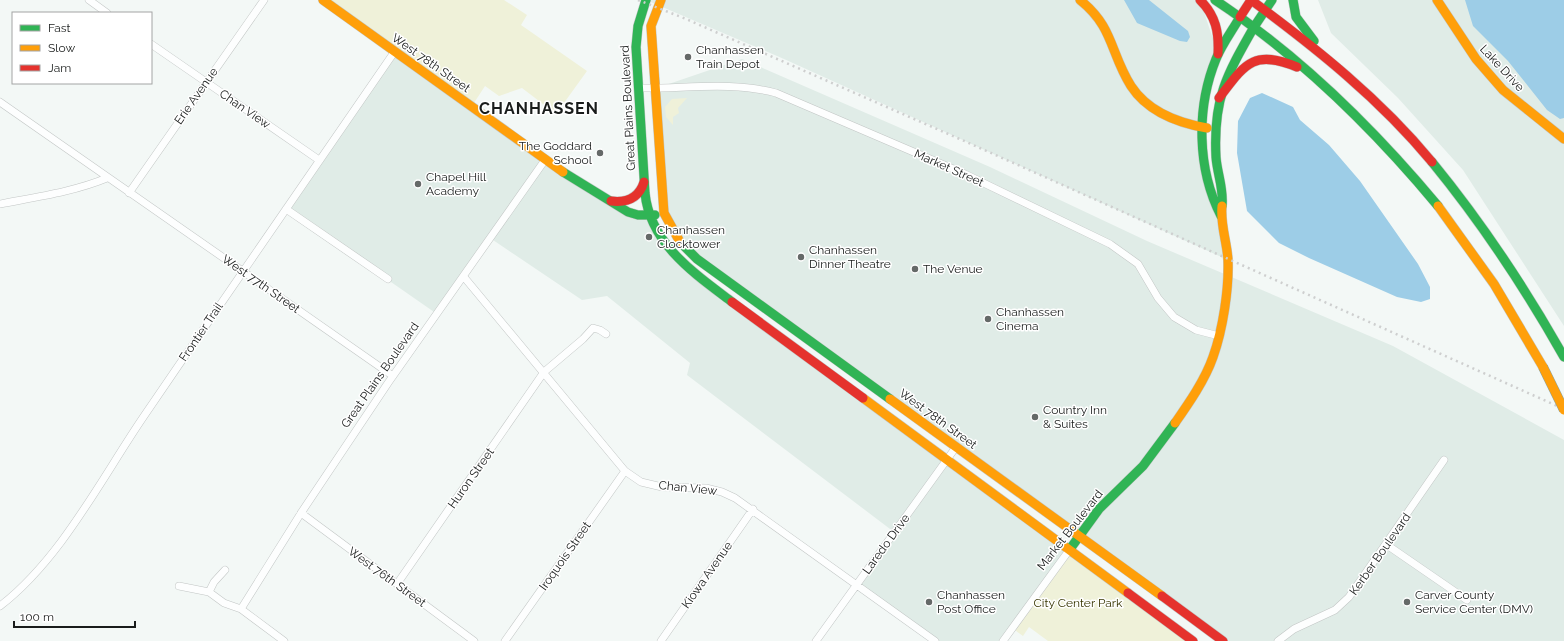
<svg xmlns="http://www.w3.org/2000/svg" width="1564" height="641" font-family="Raleway,sans-serif">
<style>
.built{fill:#e0ece7}
.green{fill:#eff1d9}
.water{fill:#9dcde7}
.lines{fill:none;stroke-linecap:round;stroke-linejoin:round}
.street-casing{stroke:#c2c6c5;stroke-width:8}
.fast-casing{stroke:#c2c6c5;stroke-width:10}
.slow-casing{stroke:#c2c6c5;stroke-width:10}
.jam-casing{stroke:#c2c6c5;stroke-width:10}
.street{stroke:#fdfefe;stroke-width:7}
.fast{stroke:#30b455;stroke-width:9}
.slow{stroke:#ff9f0a;stroke-width:9}
.jam{stroke:#e5322d;stroke-width:9}
.rail{stroke:#cecfcf;stroke-width:2.5;stroke-dasharray:2 4;stroke-linecap:butt}
.slow-bridge-casing{stroke:#8aa2a2;stroke-width:10;stroke-linecap:butt}
.slow-bridge{stroke:#ff9f0a;stroke-width:9}
.poi-dot{fill:#656968;stroke:#fff;stroke-width:1.5}
.labels{text-anchor:middle;stroke-width:3;stroke-linejoin:round;paint-order:stroke}
.poi-label{font-size:12px;fill:#191c1b;stroke:#fff;text-anchor:start}
.street-label{font-size:12px;fill:#191c1b;stroke:#fff}
.park-label{font-size:12px;fill:#373500;stroke:#fff}
.district-label{font-size:16px;font-weight:bold;letter-spacing:1px;fill:#191c1b;stroke:#fff}
</style>
<rect width="100%" height="100%" fill="#f3f8f6"/>
<!-- built -->
<path class="built" d="M646,0H1200L1218,54L1213,68L1203,152L1228,260L784,59Z
M1318,0H1564V326L1463,170L1398,98L1331,33Z
M395,51L545,160L644,216L669,249L1070,549L1004,641H936L857,584L894,532L687,375L690,363L607,296L582,300L490,238L437,314L286,209Z
M742,59L990,167L1147,241L1393,346L1564,440V641H1223L679,241L664,213L654,89Z"/>
<!-- green -->
<path class="green" d="M322,0H504L527,15L521,25L587,71L556,114L522,88L499,96L485,86L472,106Z
M687,98L678,108L679,113L673,117V125L666,117L665,107L672,99Z
M1070,549L1194,641H1048L1029,627L1023,636L1012,628Z"/>
<!-- water -->
<path class="water" d="M1124,0H1149L1188,31L1190,37L1187,42L1180,41L1137,23Z
M1465,0H1564V118L1560,119L1547,110L1508,61L1473,26Z
M1262,93L1293,107L1300,120L1329,145L1360,181L1418,264L1430,287V299L1421,302L1397,297L1309,258L1279,243L1247,211L1237,153L1238,121L1250,98Z"/>
<g class="lines">
<!-- street casing -->
<g class="street-casing">
<path id="street" d="M89,0L107,13
M151,44L319,160
M638,88C684,89 731,81 776,93L965,174L1110,244L1138,264L1158,298L1174,317L1196,330L1219,336
M0,102L393,376
M129,193L264,0
M0,204C36,197 73,192 107,178
M286,209L388,279
M464,277L625,471L641,482L662,487L706,488L722,492L735,498L935,641
M301,513L474,641
M1387,545L1467,600
M397,584L544,372L583,339L593,328L600,330L606,334
M179,586L209,592L224,603L241,609L284,641
M209,592L214,582L225,570
M0,606C61,559 101,479 144,416C227,294 311,173 395,51
M241,609L301,513L388,383L545,160
M505,641L625,471
M661,641L753,509
M816,641L956,447
M1003,641L1070,549
M1278,641L1294,629L1335,610L1349,597L1444,460"/>
</g>
<!-- fast casing -->
<g class="fast-casing">
<path id="fast" d="M646,0L638,26L636,47L645,193C650,244 695,274 732,302
M1215,0C1300,56 1373,128 1438,206
M1293,0L1296,17L1314,41
M1254,27L1272,0
M1432,162C1482,223 1525,288 1564,357
M563,172L628,212L638,215H655
M1222,206C1224,189 1217,173 1216,157C1213,99 1226,76 1254,27
M1221,216C1197,169 1196,108 1216,59C1222,44 1232,31 1240,17
M680,242L697,259L890,399
M1070,549L1099,509L1143,466L1175,423"/>
</g>
<!-- slow casing -->
<g class="slow-casing">
<path id="slow" d="M323,0L563,172
M661,0L651,26L664,213L680,242
M1080,0C1114,27 1110,53 1131,86C1148,112 1178,123 1207,128
M1437,0L1476,59L1503,90L1564,139
M1438,206L1494,284L1543,367
M863,398L1128,593
M890,399L1162,596
M1175,423C1189,403 1205,380 1213,357C1223,329 1229,289 1228,260C1227,242 1220,224 1222,206"/>
</g>
<!-- jam casing -->
<g class="jam-casing">
<path id="jam" d="M1200,0C1216,16 1219,32 1218,54
M1240,17L1251,0C1316,48 1380,99 1432,162
M1219,98C1245,64 1253,49 1297,67
M611,201C627,203 639,198 644,182
M732,302L863,398
M1128,593L1193,641
M1162,596L1223,641"/>
</g>
<!-- street -->
<use href="#street" class="street"/>
<!-- fast -->
<use href="#fast" class="fast"/>
<!-- slow -->
<use href="#slow" class="slow"/>
<!-- jam -->
<use href="#jam" class="jam"/>
<!-- rail -->
<path class="rail" d="M638,0L686,19L962,140L1564,409"/>
<!-- slow-bridge casing -->
<g class="slow-bridge-casing">
<path id="slow-bridge" d="M1543,367L1564,410"/>
</g>
<!-- slow-bridge -->
<use href="#slow-bridge" class="slow-bridge"/>
</g>
<!-- markers -->
<g class="poi-dot">
<circle cx="688" cy="57" r="4"/>
<circle cx="600" cy="153" r="4"/>
<circle cx="418" cy="184" r="4"/>
<circle cx="649" cy="237" r="4"/>
<circle cx="801" cy="257" r="4"/>
<circle cx="915" cy="269" r="4"/>
<circle cx="988" cy="319" r="4"/>
<circle cx="1035" cy="417" r="4"/>
<circle cx="929" cy="602" r="4"/>
<circle cx="1407" cy="602" r="4"/>
</g>
<g class="labels">
<!-- poi labels -->
<g class="poi-label">
<text x="696" y="54">Chanhassen<tspan x="696" dy="14">Train Depot</tspan></text>
<text x="592" y="150" text-anchor="end">The Goddard<tspan x="592" dy="14">School</tspan></text>
<text x="426" y="181">Chapel Hill<tspan x="426" dy="14">Academy</tspan></text>
<text x="657" y="234">Chanhassen<tspan x="657" dy="14">Clocktower</tspan></text>
<text x="809" y="254">Chanhassen<tspan x="809" dy="14">Dinner Theatre</tspan></text>
<text x="923" y="273">The Venue</text>
<text x="996" y="316">Chanhassen<tspan x="996" dy="14">Cinema</tspan></text>
<text x="1043" y="414">Country Inn<tspan x="1043" dy="14">&amp; Suites</tspan></text>
<text x="937" y="599">Chanhassen<tspan x="937" dy="14">Post Office</tspan></text>
<text x="1415" y="599">Carver County<tspan x="1415" dy="14">Service Center (DMV)</tspan></text>
</g>
<!-- street labels -->
<g class="street-label">
<text transform="translate(431 63) rotate(35)" y="4">West 78th Street</text>
<text transform="translate(1502 68) rotate(47)" y="4">Lake Drive</text>
<text transform="translate(196 96) rotate(-55)" y="4">Erie Avenue</text>
<text transform="translate(628 108) rotate(-93)" y="4">Great Plains Boulevard</text>
<text transform="translate(245 109) rotate(35)" y="4">Chan View</text>
<text transform="translate(949 168) rotate(24)" y="4">Market Street</text>
<text transform="translate(261 284) rotate(35)" y="4">West 77th Street</text>
<text transform="translate(201 332) rotate(-56)" y="4">Frontier Trail</text>
<text transform="translate(380 375) rotate(-55)" y="4">Great Plains Boulevard</text>
<text transform="translate(938 419) rotate(36)" y="4">West 78th Street</text>
<text transform="translate(471 478) rotate(-55)" y="4">Huron Street</text>
<text transform="translate(688 488) rotate(6)" y="4">Chan View</text>
<text transform="translate(1070 530) rotate(-52)" y="4">Market Boulevard</text>
<text transform="translate(886 544) rotate(-54)" y="4">Laredo Drive</text>
<text transform="translate(1380 554) rotate(-55)" y="4">Kerber Boulevard</text>
<text transform="translate(565 556) rotate(-55)" y="4">Iroquois Street</text>
<text transform="translate(707 575) rotate(-55)" y="4">Kiowa Avenue</text>
<text transform="translate(387 577) rotate(36)" y="4">West 76th Street</text>
</g>
<!-- park labels -->
<g class="park-label">
<text x="1078" y="607">City Center Park</text>
</g>
<!-- district labels -->
<g class="district-label">
<text x="539" y="114">CHANHASSEN</text>
</g>
</g>
<!-- legend -->
<rect x="12" y="12" width="140" height="72" fill="#ffffff" stroke="#a3a4a4"/>
<rect x="20" y="25" width="20" height="6" fill="#30b455" stroke="#a3a4a4"/>
<text x="48" y="32" font-size="12" fill="#191c1b">Fast</text>
<rect x="20" y="45" width="20" height="6" fill="#ff9f0a" stroke="#a3a4a4"/>
<text x="48" y="52" font-size="12" fill="#191c1b">Slow</text>
<rect x="20" y="65" width="20" height="6" fill="#e5322d" stroke="#a3a4a4"/>
<text x="48" y="72" font-size="12" fill="#191c1b">Jam</text>
<!-- scale -->
<path d="M14 621v6h121v-6" fill="none" stroke="#191c1b" stroke-width="2"/>
<text x="20" y="621" font-size="12" fill="#191c1b" stroke="#ffffff" stroke-width="3" paint-order="stroke">100 m</text>
</svg>
